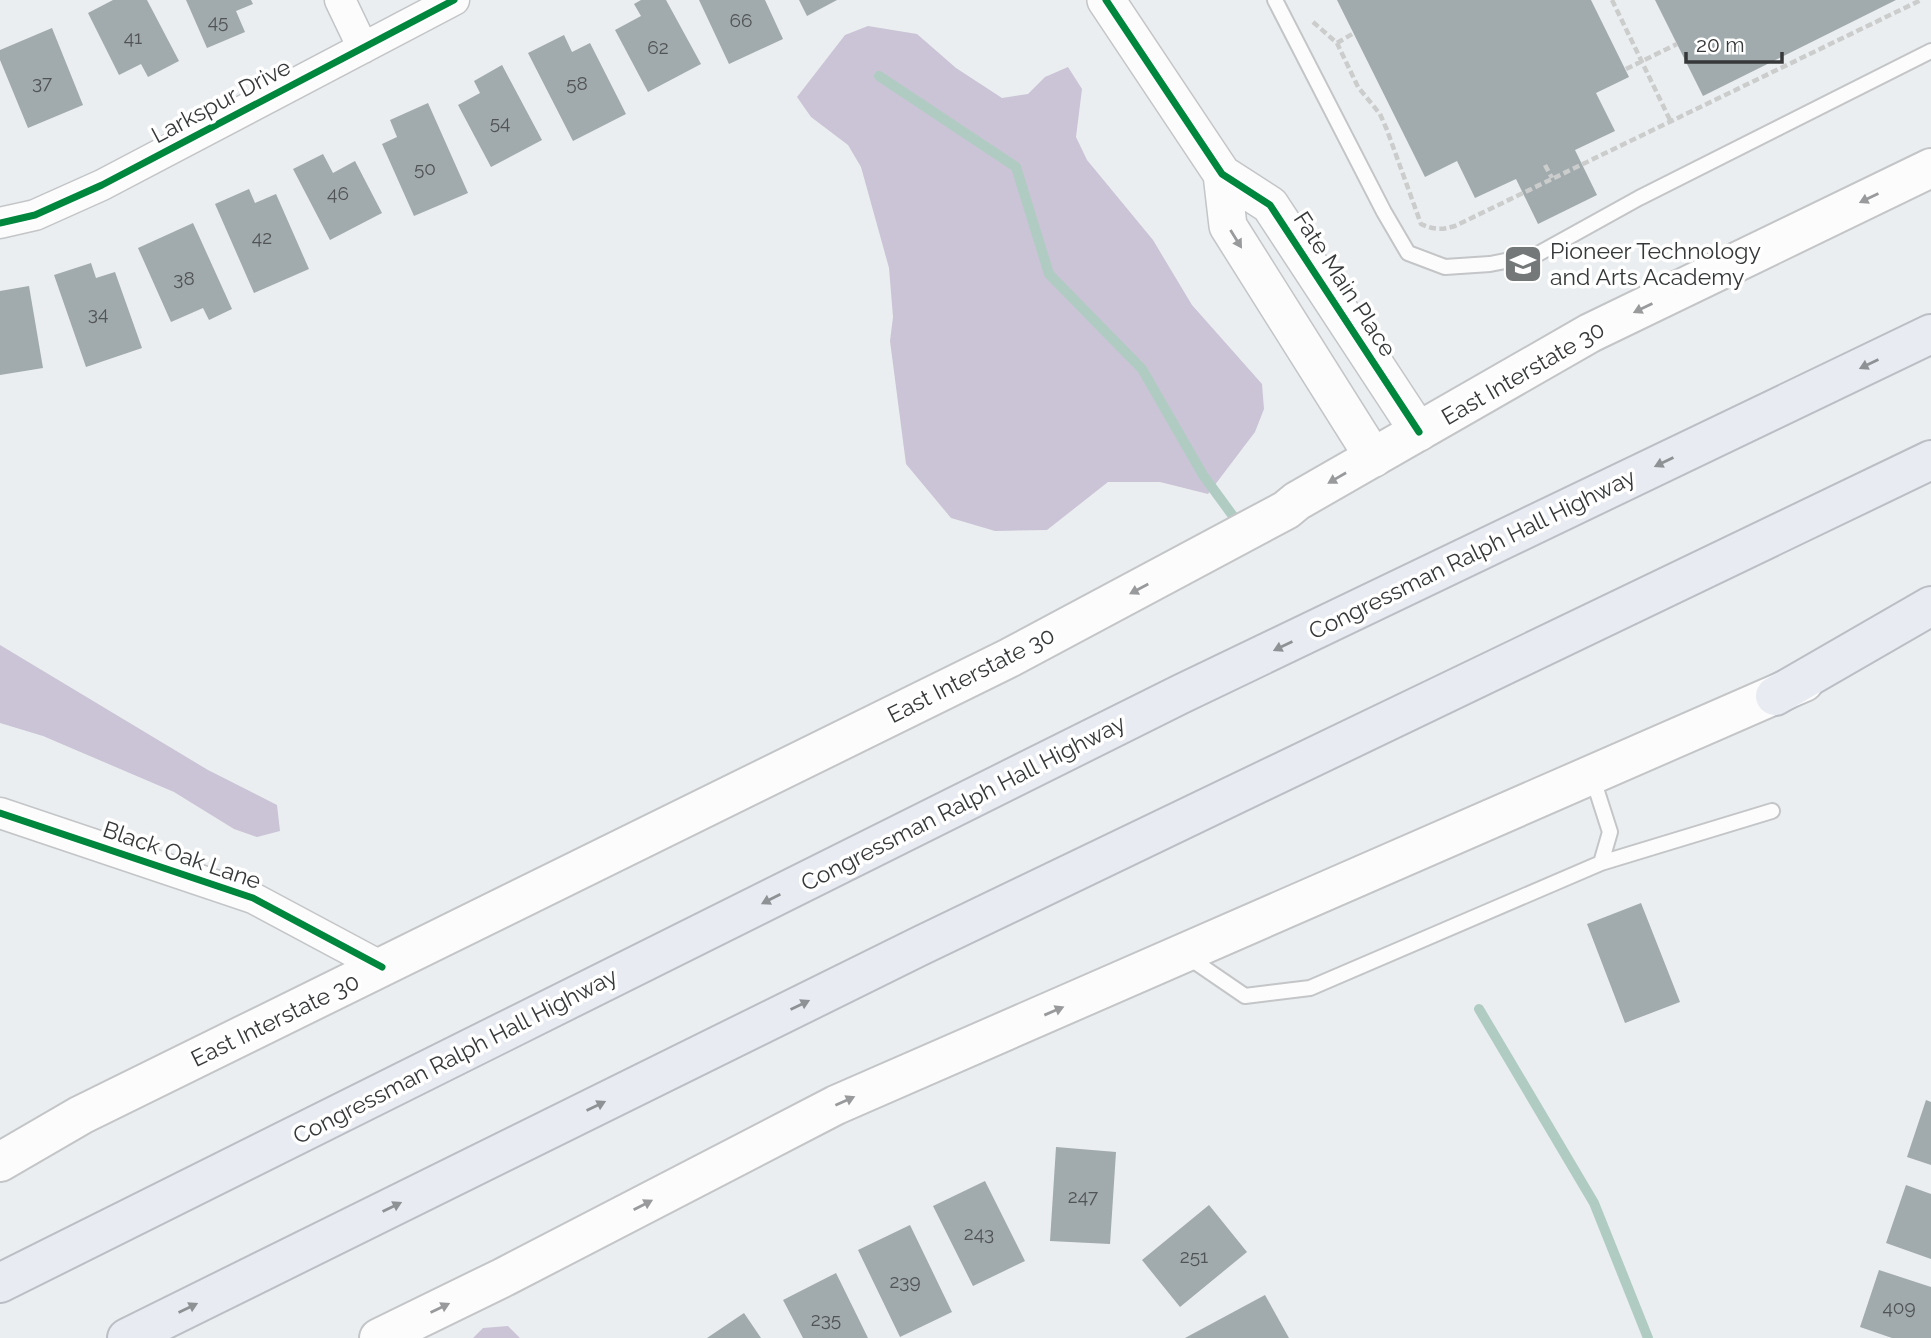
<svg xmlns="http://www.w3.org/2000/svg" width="1931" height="1338" font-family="Raleway,sans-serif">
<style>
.forest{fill:#cac4d6}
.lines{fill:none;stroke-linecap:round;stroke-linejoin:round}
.stream{stroke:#b0ccc2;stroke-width:10}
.building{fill:#a1aaac}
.service-casing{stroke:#c3c5c7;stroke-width:18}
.minor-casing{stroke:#c3c5c7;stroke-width:33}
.tertiary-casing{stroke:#c3c5c7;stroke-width:40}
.secondary-casing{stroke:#c3c5c7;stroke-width:42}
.motorway-casing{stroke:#bbbfc5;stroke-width:42}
.path{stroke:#cbcccc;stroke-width:4.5;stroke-dasharray:7 3.5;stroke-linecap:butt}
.service{stroke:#fcfcfd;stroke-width:14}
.minor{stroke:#fcfcfd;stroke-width:30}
.tertiary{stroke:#fcfcfd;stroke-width:37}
.secondary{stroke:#fcfcfd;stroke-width:38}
.motorway{stroke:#e8ebf1;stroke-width:38}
.cycleway-casing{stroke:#fff;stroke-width:11}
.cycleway{stroke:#00873e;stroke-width:7}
.oneway{fill:#999a9b}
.oneway2{fill:#8f9295}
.labels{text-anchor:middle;stroke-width:7;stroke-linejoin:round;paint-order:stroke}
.number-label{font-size:19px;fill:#515456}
.street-label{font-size:23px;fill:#363839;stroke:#fff}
.poi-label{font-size:23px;fill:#363839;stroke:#fff;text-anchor:start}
</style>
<rect width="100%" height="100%" fill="#ebeef0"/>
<!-- forest -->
<path class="forest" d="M868,26L917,34L956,68L1002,98L1028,94L1045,77L1068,67L1082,89L1076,137L1087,160L1153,240L1192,305L1262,384L1264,409L1255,432L1208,494L1160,482H1108L1047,530L995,531L951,518L906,464L890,341L893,317L889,268L861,167L848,145L811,117L797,97L845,35Z
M0,645L208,770L277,805L280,831L257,837L234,829L174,792L43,736L0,723Z
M508,1326L520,1338H473L483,1328Z"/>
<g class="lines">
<!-- stream -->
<path class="stream" d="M879,76L1016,167L1049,274L1142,369L1203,475L1233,516
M1479,1009L1594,1203L1648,1338"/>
</g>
<!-- building -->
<path class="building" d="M113,0H147L179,61L148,77L141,64L119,75L88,13Z
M186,0H251L253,4L236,11L245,32L207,48Z
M641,0H666L701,64L648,92L615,30L641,16L634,4Z
M699,0H765L783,39L729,64Z
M799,0H837L807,16Z
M1337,0H1591L1629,77L1596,93L1615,131L1575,150L1597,195L1538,224L1516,179L1475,198L1457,161L1425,177Z
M1655,0H1896L1703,96Z
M52,28L83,105L28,128L0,60V50Z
M564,35L572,52L590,43L626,114L573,141L528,53Z
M502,65L542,140L491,167L458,105L480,93L474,81Z
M428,103L468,193L414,216L382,144L397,137L390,120Z
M323,154L333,173L355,161L382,213L330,240L293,169Z
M249,189L255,203L276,194L309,269L254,293L215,204Z
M193,223L232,309L209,320L203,308L171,322L138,248Z
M91,263L96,278L115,272L142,348L86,367L54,275Z
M29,286L43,368L0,375V291Z
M1641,903L1680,1002L1625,1023L1587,924Z
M1926,1100L1931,1102V1165L1907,1157Z
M1056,1147L1116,1152L1110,1244L1050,1241Z
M985,1181L1025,1261L973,1286L933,1206Z
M1906,1185L1931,1194V1259L1886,1243Z
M1209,1205L1247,1252L1180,1307L1142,1260Z
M910,1225L952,1312L900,1337L858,1250Z
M1879,1270L1931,1287V1338H1892L1860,1327Z
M836,1273L868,1338H803L783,1300Z
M1265,1295L1289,1338H1185Z
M744,1313L761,1338H707Z"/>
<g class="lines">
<!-- service casing -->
<g class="service-casing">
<path id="service" d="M1275,0L1384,212L1408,253L1445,267L1490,264L1536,255L1639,198L1931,51
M1601,863L1772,811
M1188,957L1245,996L1310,988L1601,863L1610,832L1592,776"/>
</g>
<!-- minor casing -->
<g class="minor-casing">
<path id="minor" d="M340,0L363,48
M0,223L35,215L102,185L454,0
M0,813L253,898L382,967"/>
</g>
<!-- tertiary casing -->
<g class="tertiary-casing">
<path id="tertiary" d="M1106,0L1222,174L1270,205L1419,432
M1222,174L1228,226L1374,458"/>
</g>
<!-- secondary casing -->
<g class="secondary-casing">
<path id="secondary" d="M0,1162L81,1115L1009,658L1286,510L1297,501L1590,333L1931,168
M379,1338L504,1277L836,1105L1804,682"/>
</g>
<!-- motorway casing -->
<g class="motorway-casing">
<path id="motorway" d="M1775,696L1931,606
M0,1283L1181,694L1931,334
M127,1338L920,946L1931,460"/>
</g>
<!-- path -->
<path class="path" d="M1612,0L1670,120
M1313,22L1337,43L1358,87L1380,114L1387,130L1421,224C1434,230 1442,230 1455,226L1921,0
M1337,43L1354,33
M1626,69L1677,44
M1545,165L1552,178"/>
<!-- service -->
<use href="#service" class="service"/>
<!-- minor -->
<use href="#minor" class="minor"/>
<!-- tertiary -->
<use href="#tertiary" class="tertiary"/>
<!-- secondary -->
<use href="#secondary" class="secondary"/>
<!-- motorway -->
<use href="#motorway" class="motorway"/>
<!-- cycleway casing -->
<g class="cycleway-casing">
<path id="cycleway" d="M1106,0L1222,174L1270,205L1419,432
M0,223L35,215L102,185L454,0
M0,813L253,898L382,967"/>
</g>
<!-- cycleway -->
<use href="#cycleway" class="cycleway"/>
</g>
<!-- one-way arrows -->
<defs><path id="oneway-solid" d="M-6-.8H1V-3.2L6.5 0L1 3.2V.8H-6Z" transform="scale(1.75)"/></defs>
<g class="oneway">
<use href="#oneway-solid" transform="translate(1869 198) rotate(154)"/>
<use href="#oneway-solid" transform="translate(1236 239) rotate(58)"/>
<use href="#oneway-solid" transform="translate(1643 308) rotate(154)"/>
<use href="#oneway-solid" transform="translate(1337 478) rotate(150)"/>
<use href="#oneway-solid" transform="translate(1139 589) rotate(152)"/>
<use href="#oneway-solid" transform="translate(1054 1011) rotate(-23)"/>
<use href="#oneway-solid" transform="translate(845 1101) rotate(-24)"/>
<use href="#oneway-solid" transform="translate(643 1205) rotate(-27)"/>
<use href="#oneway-solid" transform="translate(440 1308) rotate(-26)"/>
</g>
<g class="oneway2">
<use href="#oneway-solid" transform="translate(1869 364) rotate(154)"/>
<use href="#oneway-solid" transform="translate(1664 462) rotate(154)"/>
<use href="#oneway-solid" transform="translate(1283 646) rotate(154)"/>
<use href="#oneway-solid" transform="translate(771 899) rotate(153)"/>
<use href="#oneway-solid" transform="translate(800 1005) rotate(-26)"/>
<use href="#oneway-solid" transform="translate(596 1106) rotate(-26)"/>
<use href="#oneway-solid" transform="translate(392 1207) rotate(-26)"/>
<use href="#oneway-solid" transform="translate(188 1308) rotate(-26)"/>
</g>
<!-- icons -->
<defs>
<g id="school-square" transform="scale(2.0125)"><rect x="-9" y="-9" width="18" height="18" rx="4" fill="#757879" stroke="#fff"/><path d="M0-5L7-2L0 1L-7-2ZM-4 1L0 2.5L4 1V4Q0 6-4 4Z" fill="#fff"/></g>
</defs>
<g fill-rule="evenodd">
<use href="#school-square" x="1523" y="264"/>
</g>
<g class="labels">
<!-- number labels -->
<g class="number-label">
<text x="741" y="27">66</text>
<text x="218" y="28">45</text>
<text x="133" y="44">41</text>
<text x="658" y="54">62</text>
<text x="42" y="89">37</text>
<text x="577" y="90">58</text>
<text x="500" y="129">54</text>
<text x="425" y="175">50</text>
<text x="338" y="200">46</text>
<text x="262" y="244">42</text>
<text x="184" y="285">38</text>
<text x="98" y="320">34</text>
<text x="1083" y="1203">247</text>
<text x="979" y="1240">243</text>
<text x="1194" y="1263">251</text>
<text x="905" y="1288">239</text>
<text x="1899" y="1314">409</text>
<text x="826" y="1326">235</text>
</g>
<!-- street labels -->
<g class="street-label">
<text transform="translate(221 101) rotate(-28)" y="8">Larkspur Drive</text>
<text transform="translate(1345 284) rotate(57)" y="8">Fate Main Place</text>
<text transform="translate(1523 373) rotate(-30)" y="8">East Interstate 30</text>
<text transform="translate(1472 554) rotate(-26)" y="8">Congressman Ralph Hall Highway</text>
<text transform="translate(971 675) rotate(-27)" y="8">East Interstate 30</text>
<text transform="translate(963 803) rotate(-27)" y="8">Congressman Ralph Hall Highway</text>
<text transform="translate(182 855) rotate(19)" y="8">Black Oak Lane</text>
<text transform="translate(275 1020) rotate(-26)" y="8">East Interstate 30</text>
<text transform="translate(455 1056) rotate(-27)" y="8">Congressman Ralph Hall Highway</text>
</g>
<!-- poi labels -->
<g class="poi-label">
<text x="1550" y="259">Pioneer Technology<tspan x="1550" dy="26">and Arts Academy</tspan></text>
</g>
</g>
<!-- scale -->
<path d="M1686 52v10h96v-10" fill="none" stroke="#363839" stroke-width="3.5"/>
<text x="1696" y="52" font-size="21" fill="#363839" stroke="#ffffff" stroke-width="5" paint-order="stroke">20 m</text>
</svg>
